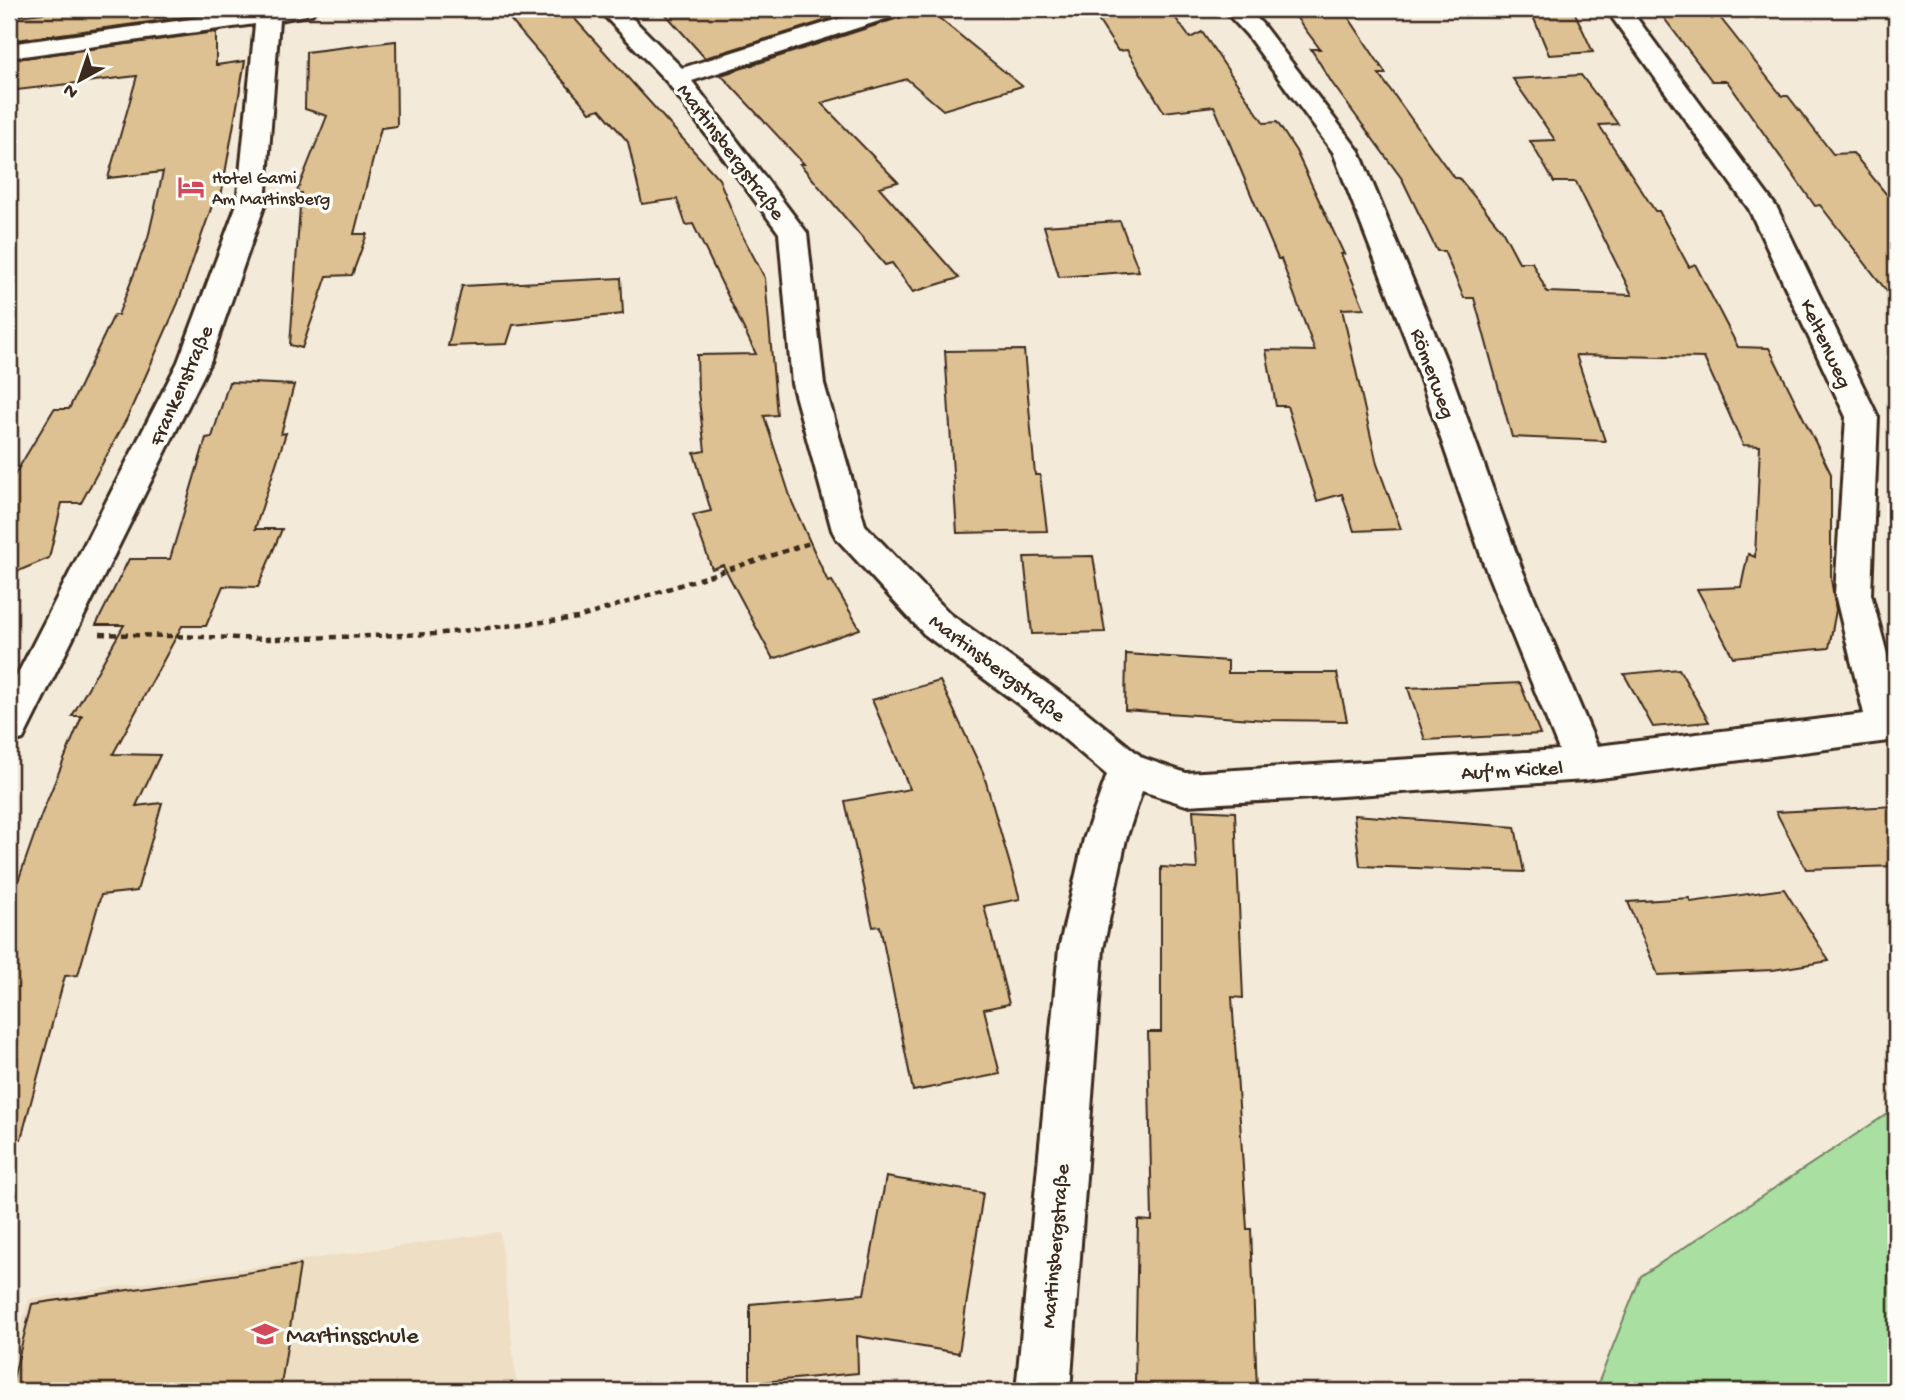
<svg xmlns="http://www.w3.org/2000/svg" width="1905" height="1400" font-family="'Gochi Hand',sans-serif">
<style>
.built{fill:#eddec4}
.green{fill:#aadfa2;stroke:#728460;stroke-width:2}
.building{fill:#dec192;stroke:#3b2a1e;stroke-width:2}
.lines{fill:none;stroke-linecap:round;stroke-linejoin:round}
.minor-casing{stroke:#3b2a1e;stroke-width:6}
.path{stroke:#3b2a1e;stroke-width:4.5;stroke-dasharray:6 5;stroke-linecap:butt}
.minor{fill:#fdfcf7;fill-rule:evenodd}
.labels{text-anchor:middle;stroke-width:7;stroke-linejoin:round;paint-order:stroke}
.far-poi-label{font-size:18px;fill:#3b2a1e;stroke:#fdfcf7;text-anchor:start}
.street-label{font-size:21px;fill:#3b2a1e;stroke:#fdfcf7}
.near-poi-label{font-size:24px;fill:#3b2a1e;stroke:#fdfcf7;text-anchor:start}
</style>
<rect width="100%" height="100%" fill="#f4ead9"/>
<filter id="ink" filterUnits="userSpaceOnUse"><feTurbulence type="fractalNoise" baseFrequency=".0143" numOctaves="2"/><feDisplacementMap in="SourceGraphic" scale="14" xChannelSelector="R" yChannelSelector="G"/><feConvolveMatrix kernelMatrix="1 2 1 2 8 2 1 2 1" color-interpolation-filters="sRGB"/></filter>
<g filter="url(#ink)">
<!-- built -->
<path class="built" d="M500,1232L517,1391H9V1369L29,1299Z"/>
<!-- green -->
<path class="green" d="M1896,1108V1391H1595L1641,1276Z"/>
<!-- building -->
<path class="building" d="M77,9H216V13L9,41V17Z
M501,9H566L719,179L740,231L765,278L777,415L764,416L792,502L828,582L832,581L860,629L773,659L723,565L712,569L693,515L711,511L694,453L705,451L698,392L697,355L756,354L693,224L686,225L677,199L642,204L628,142L600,109L590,112Z
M661,9H862L705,58Z
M908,9H928L1022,86L943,110L907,79L821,103L898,182L879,187L959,278L913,292L892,263L885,265L800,164H804L721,75L902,17Z
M1091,9H1169L1190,38L1202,32L1264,123L1277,122L1296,151L1344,254H1341L1364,308L1342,309L1377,464L1401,529L1354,531L1342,494L1317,501L1287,406H1276L1266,350L1315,351L1281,259H1278L1214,106L1164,112L1127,50L1118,51Z
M1290,9H1343L1386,74H1379L1454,178H1459L1502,230L1519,262H1532L1547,292L1632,295L1576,182H1554L1530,141L1555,140L1513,79L1581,75L1618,124L1599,125L1655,211H1659L1689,267L1695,264L1738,347L1769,348L1831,474V579L1836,610L1829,648L1733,657L1697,589L1741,587L1748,554L1755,557L1760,446L1743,445L1704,358L1576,355L1605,441L1512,437L1474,298H1464L1444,251H1437L1402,179L1332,83L1311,49H1320Z
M1530,9H1573L1593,52L1549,55Z
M1657,9H1704L1712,19L1718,15L1782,96H1788L1833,154L1853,153L1896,206V303L1820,205L1815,206L1727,81H1712Z
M216,32V65L245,61L220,202L213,203L178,303L127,418L81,503H62L49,558L9,575V484L54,409H69L114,315H118L148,238L163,172L108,178L137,76L9,91V60Z
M396,41L397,126L381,128L354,234H367L352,275L327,276L302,348L290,345L301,193L296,194L327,116L305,109L306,52Z
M1120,221L1139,271L1059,277L1044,226Z
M621,278L623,314L513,325L507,344L448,346L462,286Z
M1024,350L1035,475H1040L1047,531L957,533L945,351Z
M229,382L294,385L281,434L286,433L255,529H282L258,587L223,586L206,626H182L113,754L160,755L136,806L162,803L137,891L101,895L78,975L65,976L21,1139L9,1138V907L42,813L82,716H72L124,625H96L129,559H170L206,438L212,437Z
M1093,556L1105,632L1032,634L1024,557Z
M1126,654L1228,661V673H1337L1347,721L1266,720L1125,710Z
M1679,669L1709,722L1653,727L1624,674Z
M940,681L983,772L1020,899L984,906L1009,1004L984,1009L1000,1074L913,1091L880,926L873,927L845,801L910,789L872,700Z
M1520,683L1540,734L1425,740L1408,688Z
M1896,806V866L1806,869L1776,812Z
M1193,810L1235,812L1243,998L1232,997L1247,1229H1251L1257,1391H1218L1135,1383L1138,1220L1152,1221L1148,1032H1161V867L1197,869Z
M1354,815L1515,827L1524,872L1360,866Z
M1784,889L1829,961L1773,970L1658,975L1628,902L1689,898L1691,902Z
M886,1177L983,1193L959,1353L857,1336L858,1373L750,1383V1304L864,1294Z
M300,1265L280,1391H10L32,1304Z"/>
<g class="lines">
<!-- minor casing -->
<g class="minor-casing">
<path id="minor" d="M264,9H316L312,14L279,20L265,204L210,362L23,739L9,743V691L178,362L237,204L255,24L9,58V44Z
M598,9H623L682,68L870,9H905L901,14L692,81L807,233L824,384L865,525L950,614L1084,710L1143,758L1186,773L1559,750L1485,567L1415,363L1333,152L1247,35L1223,9H1248L1263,25L1359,151L1447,363L1521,567L1597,746L1864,714L1835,594L1846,417L1749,209L1606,9H1630L1777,208L1878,417L1871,594L1896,688V740L1585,780L1296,799L1186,805L1142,791L1126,839L1103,949L1070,1391H1016L1059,949L1084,839L1107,775L1056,732L924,634L837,539L832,530L792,384L779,233L668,83Z"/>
</g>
<!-- path -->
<path class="path" d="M100,634L272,639L434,634L578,618L810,543"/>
<!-- minor -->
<use href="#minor" class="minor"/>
</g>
</g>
<!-- icons -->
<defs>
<g id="hotel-bare" transform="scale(2.1)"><path d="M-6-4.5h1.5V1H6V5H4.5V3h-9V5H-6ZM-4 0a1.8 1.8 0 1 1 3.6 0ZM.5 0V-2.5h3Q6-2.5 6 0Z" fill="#d1495b" stroke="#fdfcf7" stroke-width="2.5" paint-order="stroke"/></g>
<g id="school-bare" transform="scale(2.1)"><path d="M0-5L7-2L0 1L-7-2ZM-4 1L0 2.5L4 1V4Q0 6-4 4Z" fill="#d1495b" stroke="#fdfcf7" stroke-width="2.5" paint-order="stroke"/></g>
</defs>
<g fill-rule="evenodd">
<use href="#hotel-bare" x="191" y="187"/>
<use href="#school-bare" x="265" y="1334"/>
</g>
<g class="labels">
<!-- far-poi labels -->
<g class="far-poi-label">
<text x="212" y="183">Hotel Garni<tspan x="212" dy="21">Am Martinsberg</tspan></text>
</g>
<!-- street labels -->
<g class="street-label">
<text transform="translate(732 151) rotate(53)" y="7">Martinsbergstraße</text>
<text transform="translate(1827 343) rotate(65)" y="7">Keltenweg</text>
<text transform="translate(1434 373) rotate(70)" y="7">Römerweg</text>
<text transform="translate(180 385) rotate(-66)" y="7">Frankenstraße</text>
<text transform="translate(998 667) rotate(37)" y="7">Martinsbergstraße</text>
<text transform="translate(1512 769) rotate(-3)" y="7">Auf'm Kickel</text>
<text transform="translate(1054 1246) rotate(-85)" y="7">Martinsbergstraße</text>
</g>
<!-- near-poi labels -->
<g class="near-poi-label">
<text x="286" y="1342">Martinsschule</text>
</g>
</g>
<!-- margin -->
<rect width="1905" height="1400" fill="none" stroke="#fdfcf7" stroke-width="35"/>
<rect x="18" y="18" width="1870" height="1365" fill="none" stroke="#3b2a1e" stroke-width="2.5" filter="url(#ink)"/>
<!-- north arrow -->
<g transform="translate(80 80) rotate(220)" stroke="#fdfcf7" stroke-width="5" paint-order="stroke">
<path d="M0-5L12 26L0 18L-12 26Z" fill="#3b2a1e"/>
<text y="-10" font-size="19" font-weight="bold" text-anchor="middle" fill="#3b2a1e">N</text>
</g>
</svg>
